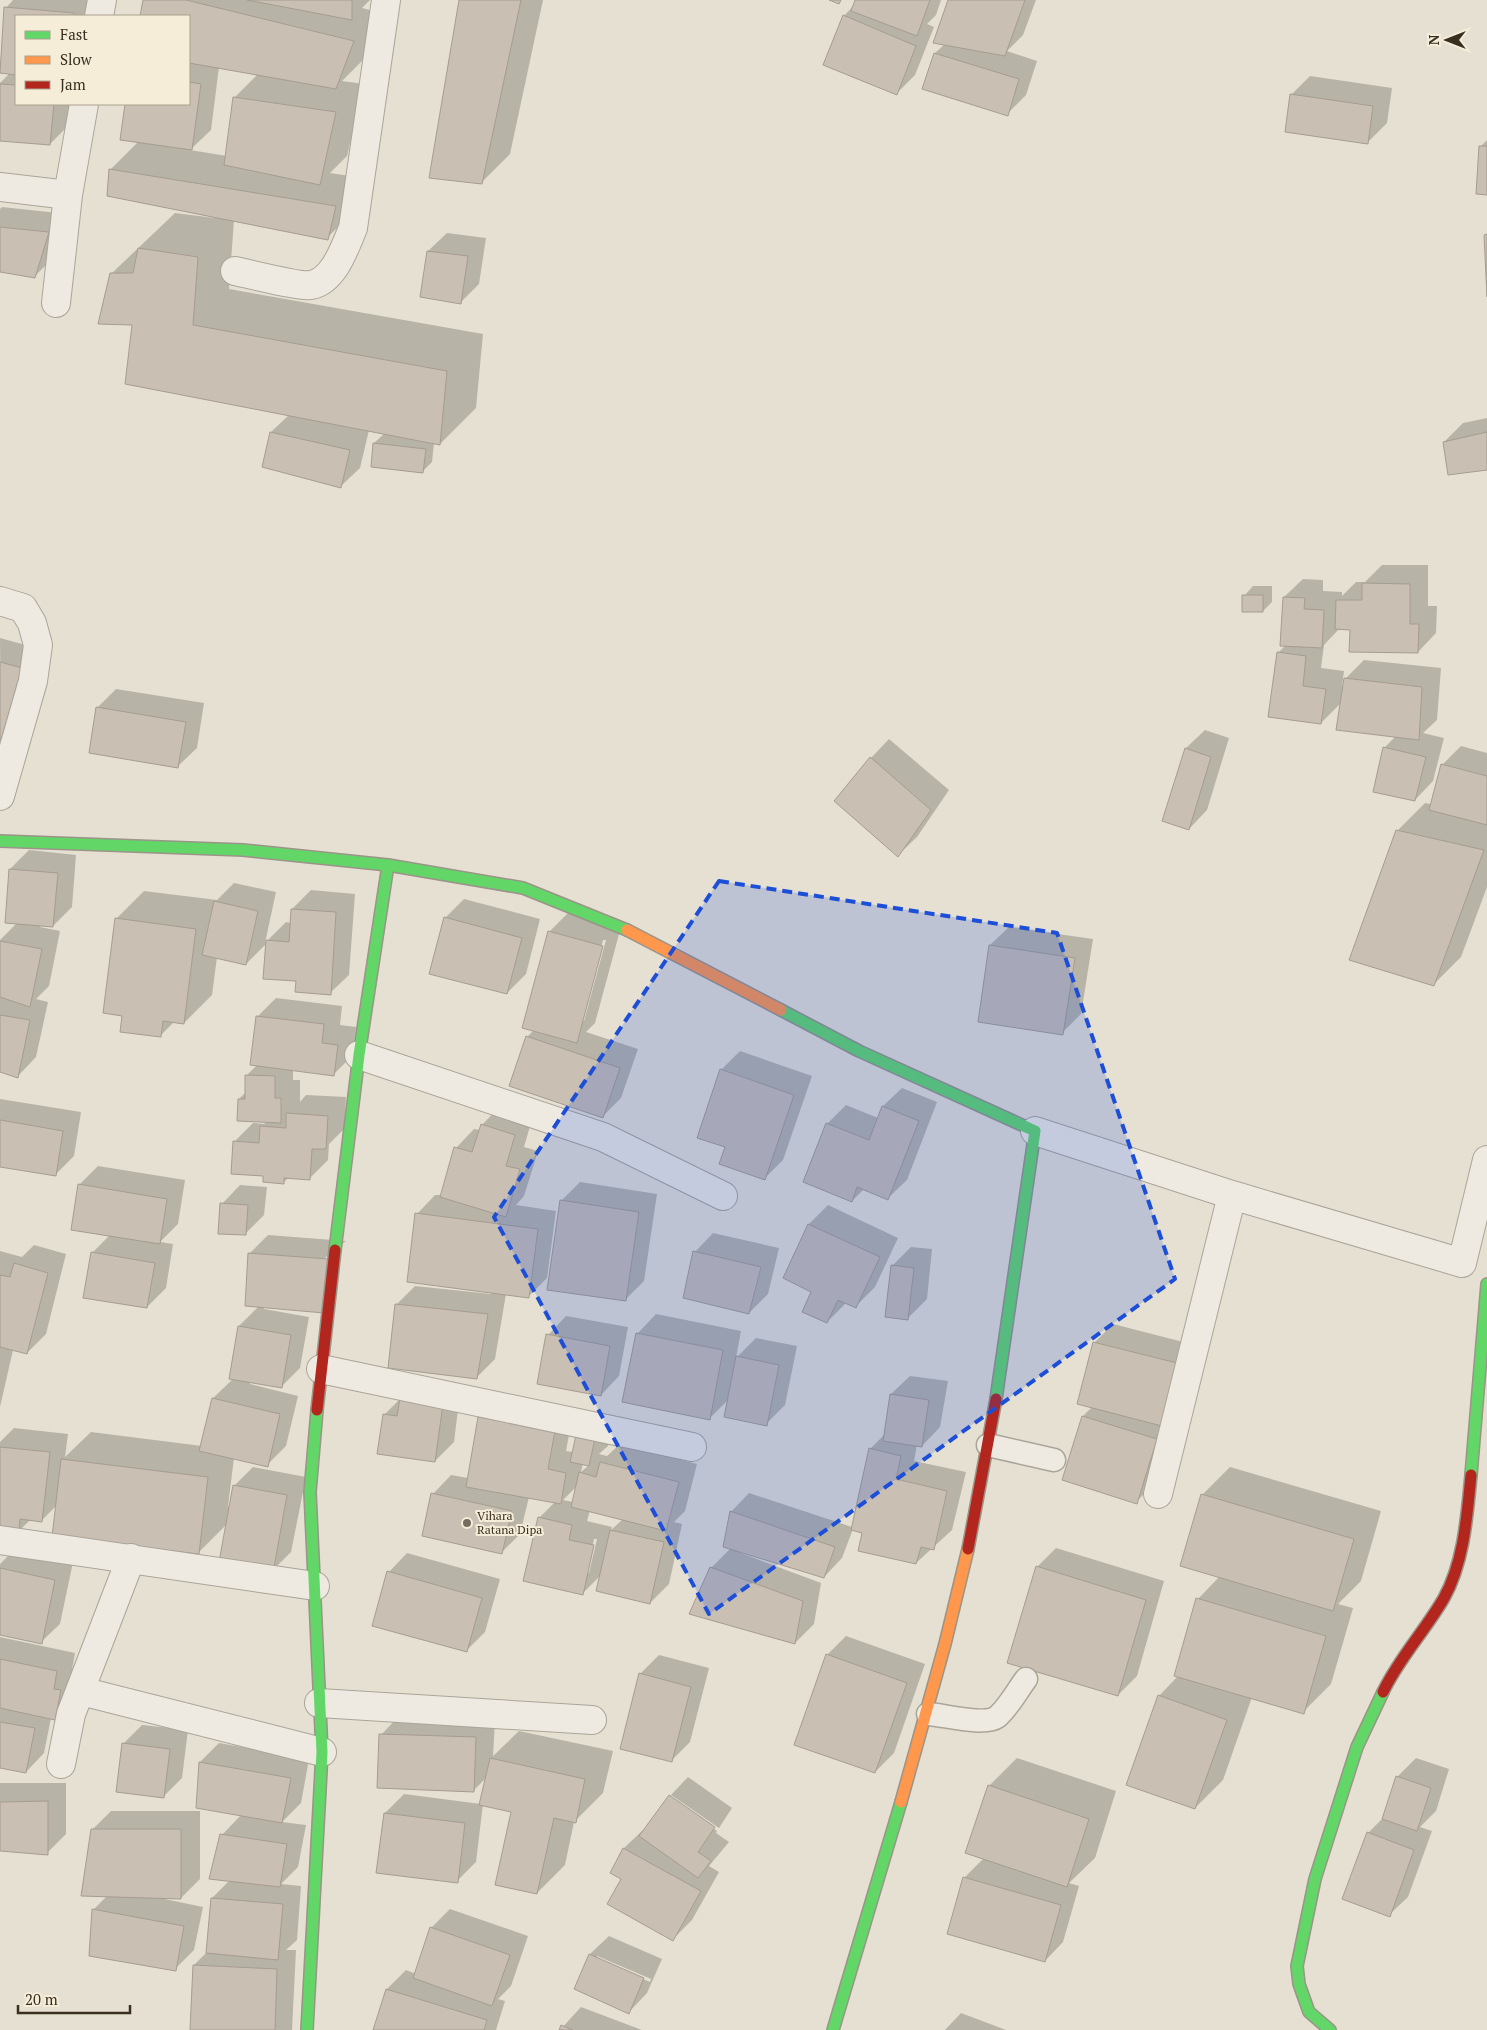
<svg xmlns="http://www.w3.org/2000/svg" width="1487" height="2030" font-family="'PT Serif',serif">
<style>
.shadow{fill:#0003;fill-rule:evenodd}
.building{fill:#c9bfb2;stroke:#a69c90}
.lines{fill:none;stroke-linecap:round;stroke-linejoin:round}
.lane-casing{stroke:#aaa599;stroke-width:25}
.street-casing{stroke:#aaa599;stroke-width:30}
.fast-casing{stroke:#9a9489;stroke-width:14}
.slow-casing{stroke:#9a9489;stroke-width:14}
.jam-casing{stroke:#9a9489;stroke-width:14}
.lane{stroke:#eeeae2;stroke-width:22}
.street{stroke:#eeeae2;stroke-width:28}
.fast{stroke:#63d668;stroke-width:11}
.slow{stroke:#ff974d;stroke-width:11}
.jam{stroke:#b3261e;stroke-width:11}
.marked{fill:#1d4ed8;fill-opacity:0.2;stroke:#1d4ed8;stroke-width:4;stroke-dasharray:10 6;stroke-linejoin:round}
.poi-dot{fill:#766c5f;stroke:#f5edd8;stroke-width:2}
.labels{text-anchor:middle;stroke-width:4;stroke-linejoin:round;paint-order:stroke}
.poi-label{font-size:12px;fill:#3a2e21;stroke:#f5edd8;text-anchor:start}
</style>
<rect width="100%" height="100%" fill="#e5e0d1"/>
<!-- shadow -->
<path class="shadow" d="M13,0H92L90,16H16V104H71L69,125L50,144L0,140V83L10,73L6,8Z
M144,0H370L362,8L381,13L364,59L342,81L364,84L347,156L330,173L364,178L355,210L327,238L234,220L229,289L483,334L476,408L440,444L434,443L432,462L422,472L374,443L385,433L369,430L360,468L341,486L271,432L289,415L133,324L111,274L175,213L215,218V216L110,170L138,142L122,139L126,104H189V16H142ZM219,67L258,74L234,98L227,156L190,150L211,130Z
M460,0H543L510,154L482,182Z
M856,0H941L936,15L927,24L934,27L915,75L896,94L844,16L854,5Z
M950,0H1036L1023,35L1007,51L1037,61L1026,95L1007,114L924,88L935,53L945,44Z
M1310,76L1392,88L1387,123L1368,142L1291,95Z
M1487,140V194L1480,147Z
M2,207L67,214L53,258L34,277L0,270V209Z
M447,233L486,238L479,284L460,303L428,251Z
M1487,418V469L1444,442L1463,423Z
M1382,565H1428V606H1437L1436,633L1418,652L1351,629L1340,628L1324,645L1321,668L1344,671L1342,686H1344L1345,679L1364,660L1441,668L1437,720L1423,733L1444,738L1433,781L1415,800L1384,748L1396,736L1342,702L1321,723L1278,653L1286,645L1284,597L1303,579L1323,580V591L1342,592V596L1356,582H1365Z
M1253,586H1272V602L1263,611L1244,596Z
M0,638L40,649L20,719L1,738Z
M116,689L204,703L197,748L178,766L97,708Z
M1205,730L1229,738L1207,810L1189,829L1186,748Z
M889,739L949,790L917,837L898,855L871,758Z
M1461,746L1487,753V887L1461,957L1433,985L1397,831L1425,803L1431,804L1442,765Z
M29,850L76,855L72,907L53,926L40,925V927L60,931L49,986L36,999L48,1002L36,1057L18,1076L0,1071V998L2,996H0V940L17,923L10,869Z
M234,883L276,892L265,943L286,922L291,923L292,909L311,890L355,894L349,975L330,993L297,980L267,943L246,964L217,957L212,995L184,1023L175,1021L160,1036L123,1015L116,919L144,891L217,900Z
M464,899L540,919L526,974L507,993L445,918Z
M568,913L621,927L595,1023L586,1032L638,1049L621,1098L602,1117L527,1037L534,1030L549,932ZM603,940H606L584,1021H581Z
M1009,927L1093,939L1081,1014L1062,1033L990,945Z
M276,998L342,1006L340,1025L356,1027L352,1056L334,1074L293,1069V1080H300V1102L306,1095L346,1097L344,1129L329,1144L328,1160L309,1179L289,1177L284,1182L264,1175L234,1142L253,1123L264,1124L267,1121L239,1099L246,1092V1076L257,1065L258,1016Z
M740,1051L812,1076L783,1160L765,1178L726,1147L721,1070Z
M902,1088L937,1102L907,1180L888,1198L864,1189L852,1201L827,1124L846,1105L878,1118L883,1106Z
M0,1099L81,1112L74,1156L55,1175L0,1166Z
M500,1106L533,1116L524,1147L538,1151L524,1196L516,1205L556,1211L547,1278L529,1296L506,1294L495,1359L476,1378L396,1305L415,1286L491,1294L492,1292L417,1214L435,1195H441L456,1148L474,1129L480,1130L482,1125Z
M98,1166L185,1180L178,1224L160,1242L173,1244L166,1288L147,1307L92,1253L110,1235L79,1185Z
M580,1182L657,1194L644,1281L625,1300L561,1201Z
M240,1185L267,1187L264,1215L245,1234L222,1204Z
M828,1205L898,1238L875,1287L856,1306L846,1303L827,1322L813,1292L785,1278L809,1224Z
M713,1233L779,1248L768,1294L749,1313L695,1252Z
M268,1235L346,1241L264,1307V1309L309,1317L300,1368L281,1387L250,1382V1384L298,1396L286,1446L267,1465L234,1458L228,1506L230,1507L235,1485L253,1467L306,1477L291,1552L272,1571L227,1524L198,1553L57,1505L42,1520L31,1519L18,1532L0,1529V1442L14,1428L68,1434L65,1457L91,1432L202,1446L213,1398L233,1379L239,1326L259,1306L250,1253Z
M34,1245L66,1254L46,1334L27,1353L13,1350L0,1407V1251L22,1257Z
M911,1247L932,1249L927,1299L908,1318L892,1266Z
M656,1314L741,1331L736,1358L756,1338L797,1346L785,1405L766,1424L729,1399L709,1419L624,1401L638,1333Z
M566,1316L628,1327L619,1376L601,1395L548,1335Z
M1113,1324L1195,1345L1155,1483L1136,1502L1083,1416L1092,1407L1094,1343Z
M910,1376L948,1381L940,1427L922,1446L917,1445L914,1461L966,1472L952,1530L916,1563L864,1532L853,1529L842,1558L824,1577L741,1551V1553L821,1583L814,1624L795,1643L711,1568L731,1548V1512L749,1493L852,1527L870,1449L885,1434L891,1394Z
M420,1379L461,1385L454,1442L435,1461L384,1415Z
M498,1399L573,1413L566,1451L573,1452L578,1431L597,1412L614,1416L608,1446L599,1454L607,1456L620,1444L697,1464L685,1511L674,1522L682,1524L669,1584L650,1603L601,1575L583,1593L539,1518L555,1502L529,1497L520,1534L501,1553L433,1494L451,1475L468,1478L479,1418ZM583,1463L589,1465L581,1472ZM577,1486L573,1502L563,1500ZM590,1510L623,1519L611,1530L612,1527L587,1521ZM594,1539H597L589,1573H587Z
M1230,1467L1381,1511L1361,1581L1338,1604L1353,1608L1331,1684L1303,1712L1252,1697L1223,1780L1195,1808L1159,1696L1178,1676L1198,1599L1220,1576L1202,1495Z
M1056,1548L1164,1581L1137,1676L1118,1695L1037,1567Z
M15,1549L73,1562L60,1624L41,1642L0,1634V1564Z
M407,1553L500,1579L485,1632L466,1651L389,1572Z
M846,1636L925,1664L894,1753L875,1772L827,1655Z
M0,1637L75,1653L72,1670L80,1671L74,1700L55,1719L51,1718L44,1753L26,1772L0,1767Z
M659,1655L709,1668L690,1742L671,1761L640,1674Z
M399,1716L495,1719L493,1756L519,1731L613,1751L603,1793L574,1822L565,1865L537,1893L512,1811L483,1804L476,1862L457,1881L385,1813L404,1794L481,1804L487,1777L474,1790L381,1735Z
M142,1725L188,1730L182,1778L163,1797L123,1744Z
M219,1743L309,1759L301,1803L282,1822L306,1825L298,1867L281,1884L301,1886L297,1940L286,1950H296L292,2030H191L194,1965L207,1952L212,1898L230,1880L222,1835L241,1815L197,1807L200,1762Z
M1017,1758L1116,1791L1095,1858L1069,1883L1079,1886L1063,1942L1045,1961L964,1878L984,1858L989,1786Z
M1416,1758L1449,1769L1436,1811L1420,1827L1432,1831L1408,1897L1389,1915L1368,1833L1384,1817L1397,1777Z
M688,1777L732,1808L719,1828L671,1795V1798L717,1831L716,1833L729,1842L709,1866L719,1872L692,1920L673,1939L623,1878L611,1872L624,1848L643,1830L645,1831L670,1796Z
M0,1783H66V1834L47,1853L0,1850Z
M111,1811H200V1879L181,1898L155,1897L203,1907L194,1950L175,1969L94,1909L108,1895L92,1830Z
M450,1909L528,1936L511,1986L498,1999L505,2001L496,2030H374L387,1989L406,1970L416,1974L431,1928Z
M609,1936L662,1959L647,1993L629,2012L575,1989L590,1954ZM597,1956L651,1979L650,1982L597,1959Z
M581,2007L642,2030H560Z
M961,2013L1006,2030H945Z"/>
<!-- building -->
<path class="building" d="M143,0H186L354,41L336,89L189,63V16H140Z
M247,0H352V20Z
M459,0H521L482,184L429,178Z
M829,0H841L839,4Z
M855,0H930L917,36L851,11Z
M948,0H1025L1005,56L933,43Z
M4,7L74,13V16H16V75L0,73Z
M843,15L916,46L897,95L823,65Z
M934,53L1019,79L1008,116L922,89Z
M189,82L201,84L192,150L120,140L125,104H189Z
M0,84L16,85V104H54L50,145L0,141Z
M1290,94L1373,106L1368,144L1285,132Z
M233,97L336,112L320,185L224,165Z
M1479,146H1487V195L1476,194Z
M109,169L336,206L328,240L107,196Z
M0,227L49,232L35,278L0,272Z
M1487,234V297L1484,235Z
M138,248L198,257L193,325L447,371L440,445L125,384L132,325L98,324L110,273H133Z
M427,251L468,256L461,304L420,297Z
M270,432L350,450L341,488L262,467Z
M1487,432V470L1448,475L1443,442Z
M373,443L426,449L423,473L371,467Z
M1362,583L1410,584V624H1419L1418,653L1349,652L1350,630L1335,629L1336,600H1362Z
M1242,595H1263V612H1242Z
M1283,597L1305,598L1304,609L1324,610L1322,648L1280,646Z
M1277,652L1306,656L1303,686L1326,689L1321,724L1268,717Z
M0,662L22,668L1,740L0,739Z
M1344,678L1422,687L1419,740L1336,730Z
M96,707L186,722L178,768L89,753Z
M1383,747L1426,757L1415,801L1373,792Z
M1185,748L1211,757L1189,830L1162,821Z
M870,757L931,810L898,857L834,801Z
M1441,764L1487,776V825L1429,810Z
M1396,830L1484,850L1434,986L1349,960Z
M9,869L58,873L53,927L5,923Z
M214,901L258,911L246,965L202,955Z
M291,909L336,912L331,995L295,992L296,981L263,979L266,940L289,942Z
M444,917L522,938L507,994L429,974Z
M115,918L196,929L184,1024L163,1021L161,1037L120,1032L122,1016L103,1013Z
M548,931L603,946L577,1043L522,1028Z
M0,941L42,949L30,1007L0,997Z
M989,945L1075,958L1063,1035L978,1022Z
M0,1015L30,1020L18,1078L0,1072Z
M256,1016L324,1024L322,1043L338,1045L334,1076L250,1065Z
M526,1036L620,1068L603,1118L509,1086Z
M720,1069L794,1095L765,1180L719,1164L725,1147L697,1138Z
M245,1075L275,1076V1098H281V1123L237,1121L238,1099H245Z
M882,1106L919,1121L888,1200L857,1187L852,1202L803,1182L826,1123L869,1140Z
M286,1113L328,1116L326,1149H312L310,1180L284,1178V1184L263,1182V1176L231,1174L233,1141L259,1143L260,1126L286,1128Z
M0,1120L63,1131L56,1176L0,1167Z
M481,1124L515,1135L506,1166L520,1169L506,1217L440,1197L454,1147L472,1152Z
M78,1184L167,1199L160,1244L71,1230Z
M560,1200L639,1212L626,1301L547,1290Z
M220,1203L248,1205L246,1235L218,1234Z
M415,1213L538,1229L529,1298L407,1282Z
M808,1224L880,1257L856,1308L838,1300L827,1323L802,1312L811,1292L783,1278Z
M693,1251L761,1267L749,1314L683,1298Z
M91,1252L155,1263L147,1308L83,1298Z
M248,1253L328,1259L324,1313L245,1306Z
M14,1263L48,1273L27,1354L0,1347V1275L10,1277Z
M891,1265L914,1268L908,1320L885,1317Z
M395,1304L488,1314L477,1379L388,1368Z
M238,1326L291,1335L282,1388L229,1379Z
M636,1333L723,1350L710,1420L622,1402Z
M546,1334L610,1346L601,1396L537,1384Z
M1093,1342L1177,1363L1162,1426L1077,1404Z
M736,1356L779,1365L767,1426L724,1417Z
M890,1394L929,1400L922,1447L883,1441Z
M212,1398L280,1414L268,1467L199,1451Z
M400,1398L443,1404L435,1462L377,1454L383,1414L397,1416Z
M1082,1416L1157,1439L1137,1504L1062,1480Z
M478,1417L555,1431L548,1469L566,1473L561,1504L466,1487Z
M577,1431L596,1434L589,1466L570,1462Z
M0,1447L50,1452L42,1522L20,1519L19,1533L0,1531Z
M869,1448L901,1456L896,1479L947,1491L934,1550L921,1547L916,1564L858,1551L862,1533L851,1530Z
M61,1459L208,1477L199,1554L52,1537Z
M600,1462L679,1482L666,1531L571,1507L579,1472L596,1477Z
M233,1485L287,1495L273,1573L219,1562Z
M431,1493L512,1511L502,1554L422,1536Z
M1201,1494L1354,1539L1333,1611L1180,1566Z
M730,1511L835,1547L824,1578L723,1547Z
M538,1517L572,1525L569,1540L594,1545L583,1595L523,1581Z
M610,1530L664,1542L650,1604L596,1591Z
M1036,1566L1146,1600L1118,1696L1007,1663Z
M710,1567L803,1601L795,1644L689,1614Z
M0,1568L55,1580L42,1644L0,1635Z
M387,1571L482,1598L467,1652L372,1626Z
M1196,1598L1326,1636L1304,1714L1174,1676Z
M826,1654L907,1683L875,1773L794,1745Z
M0,1659L57,1671L54,1689L61,1690L55,1720L0,1708Z
M639,1673L691,1687L672,1762L620,1749Z
M1158,1695L1227,1720L1195,1809L1126,1785Z
M0,1722L35,1728L26,1773L0,1768Z
M379,1734L476,1737L474,1792L377,1788Z
M122,1743L170,1749L164,1798L116,1792Z
M490,1758L585,1779L576,1823L554,1818L537,1894L495,1885L511,1812L479,1805Z
M199,1762L291,1778L282,1823L196,1808Z
M1396,1776L1431,1788L1417,1831L1382,1819Z
M988,1785L1089,1819L1067,1887L965,1853Z
M669,1795L715,1827L698,1852L711,1861L698,1878L639,1836Z
M48,1801V1855L0,1851V1802Z
M384,1813L465,1823L458,1883L376,1873Z
M91,1829H181V1899L81,1896Z
M1367,1832L1414,1850L1390,1917L1342,1899Z
M220,1834L287,1844L280,1887L209,1879Z
M623,1848L701,1891L673,1941L607,1904L621,1879L610,1873Z
M963,1877L1061,1905L1045,1962L947,1934Z
M211,1898L283,1904L278,1960L206,1953Z
M92,1909L184,1926L176,1971L89,1956Z
M430,1927L510,1955L492,2006L413,1978Z
M589,1954L644,1978L629,2014L574,1989Z
M193,1965L277,1969L275,2030H190Z
M386,1989L487,2020L484,2030H373Z
M561,2025L573,2030H559Z"/>
<g class="lines">
<!-- lane casing -->
<g class="lane-casing">
<path id="lane" d="M988,1445L1054,1460
M928,1714C944,1715 985,1726 997,1717C1008,1708 1017,1691 1026,1679"/>
</g>
<!-- street casing -->
<g class="street-casing">
<path id="street" d="M99,16L102,0
M0,187L68,195
M235,271C249,274 300,287 311,285C334,281 345,247 353,228L386,0
M56,303L68,195L84,104
M0,601L23,608L32,623L38,645L33,681L0,796
M359,1055L603,1137L723,1196
M1035,1131L1232,1195L1462,1263L1487,1160
M321,1369L692,1447
M1158,1494L1232,1195
M0,1540L315,1586
M81,1691L322,1752
M319,1703L592,1720
M61,1764L71,1714L131,1558"/>
</g>
<!-- fast casing -->
<g class="fast-casing">
<path id="fast" d="M0,841L243,850L388,865L523,888L627,930
M781,1010L859,1051L1035,1131L996,1399
M335,1250L359,1055L388,865
M1471,1475L1487,1284
M307,2030L322,1752L310,1492L317,1410
M833,2030L901,1802
M1330,2030L1309,2012L1299,1984L1297,1966L1315,1879L1357,1747L1383,1692"/>
</g>
<!-- slow casing -->
<g class="slow-casing">
<path id="slow" d="M627,930L781,1010
M901,1802L945,1644L968,1549"/>
</g>
<!-- jam casing -->
<g class="jam-casing">
<path id="jam" d="M317,1410L335,1250
M968,1549L996,1399
M1383,1692C1399,1658 1425,1631 1444,1598C1464,1562 1467,1516 1471,1475"/>
</g>
<!-- lane -->
<use href="#lane" class="lane"/>
<!-- street -->
<use href="#street" class="street"/>
<!-- fast -->
<use href="#fast" class="fast"/>
<!-- slow -->
<use href="#slow" class="slow"/>
<!-- jam -->
<use href="#jam" class="jam"/>
</g>
<!-- marked area -->
<path class="marked" d="M719,881L1057,933L1175,1279L709,1614L494,1217Z"/>
<!-- markers -->
<circle class="poi-dot" cx="467" cy="1523" r="5"/>
<g class="labels">
<!-- poi labels -->
<g class="poi-label">
<text x="477" y="1520">Vihara<tspan x="477" dy="14">Ratana Dipa</tspan></text>
</g>
</g>
<!-- legend -->
<rect x="15" y="15" width="175" height="90" fill="#f5edd8" stroke="#aaa18f"/>
<rect x="25" y="31" width="25" height="8" fill="#63d668" stroke="#aaa18f"/>
<text x="60" y="40" font-size="15" fill="#3a2e21">Fast</text>
<rect x="25" y="56" width="25" height="8" fill="#ff974d" stroke="#aaa18f"/>
<text x="60" y="65" font-size="15" fill="#3a2e21">Slow</text>
<rect x="25" y="81" width="25" height="8" fill="#b3261e" stroke="#aaa18f"/>
<text x="60" y="90" font-size="15" fill="#3a2e21">Jam</text>
<!-- north arrow -->
<g transform="translate(1447 40) rotate(270)" stroke="#f5edd8" stroke-width="4" paint-order="stroke">
<path d="M0-4L9 19L0 12L-9 19Z" fill="#3a2e21"/>
<text y="-8" font-size="14" font-weight="bold" text-anchor="middle" fill="#3a2e21">N</text>
</g>
<!-- scale -->
<path d="M18 2005v8h112v-8" fill="none" stroke="#3a2e21" stroke-width="2.5"/>
<text x="25" y="2005" font-size="15" fill="#3a2e21" stroke="#f5edd8" stroke-width="4" paint-order="stroke">20 m</text>
</svg>
